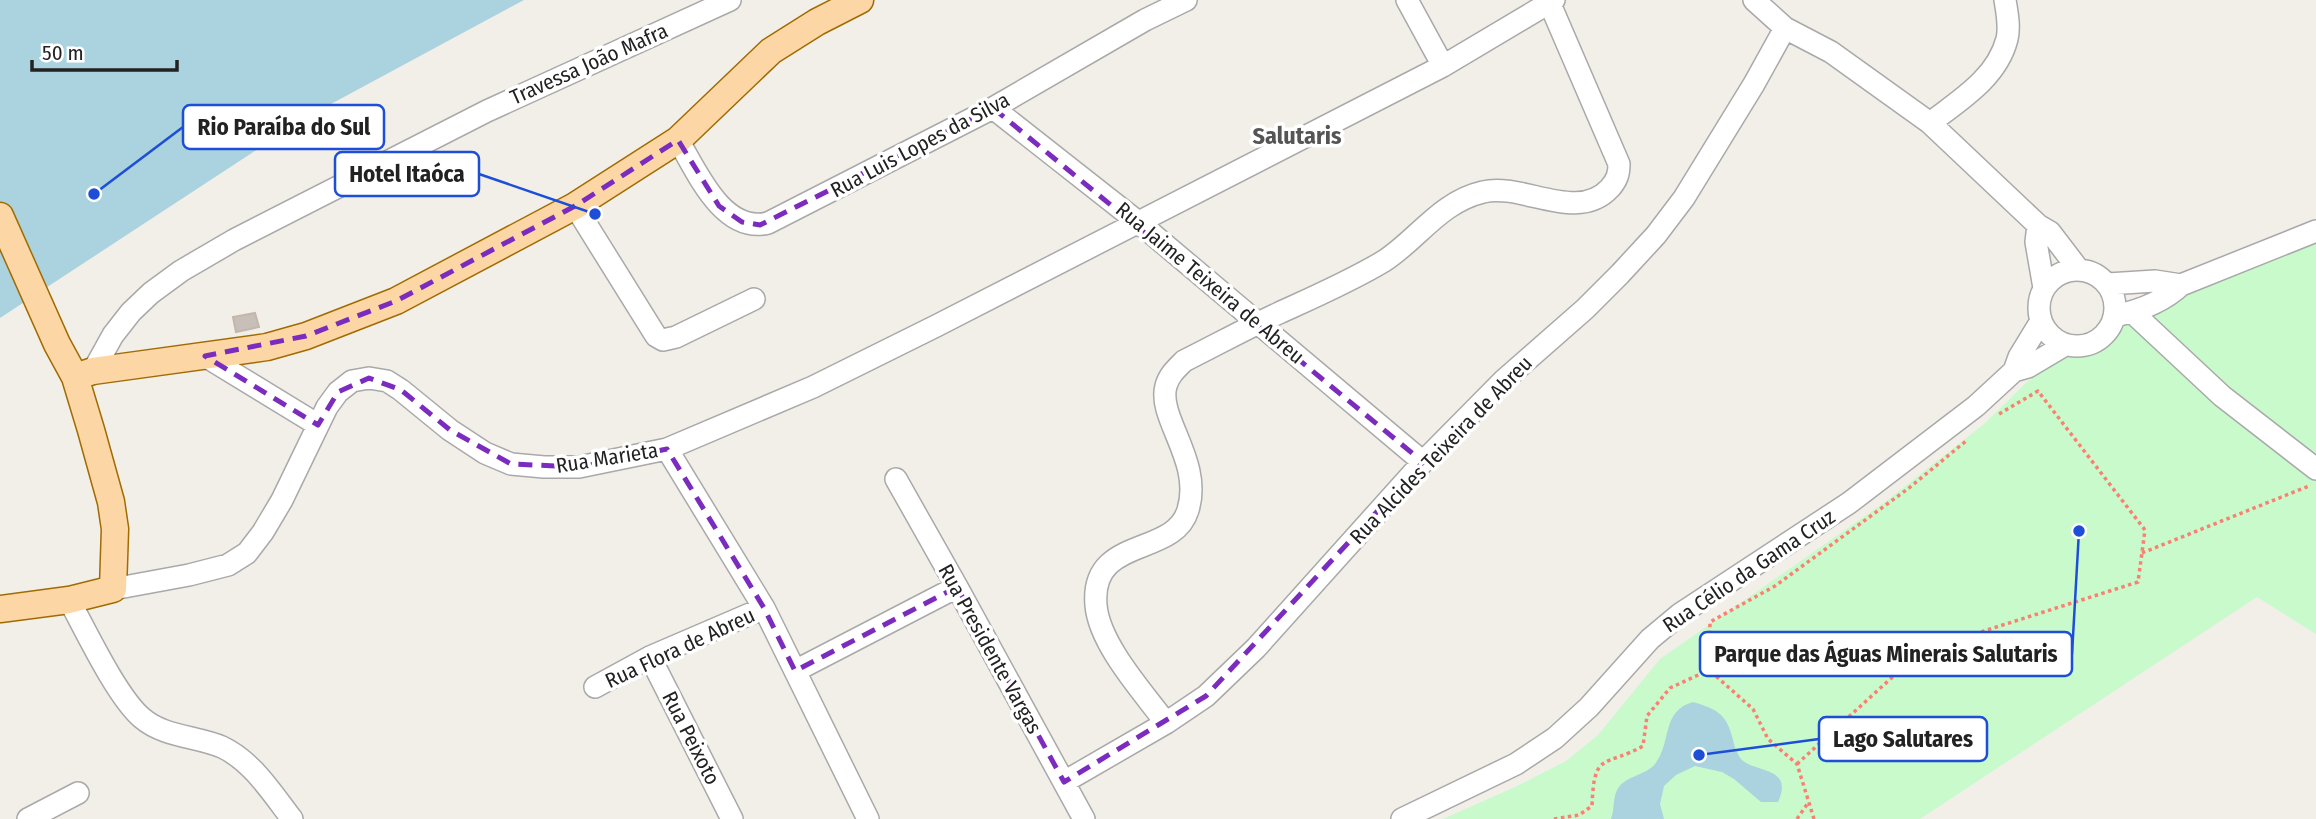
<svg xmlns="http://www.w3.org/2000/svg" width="2316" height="819" font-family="'Fira Sans Condensed',sans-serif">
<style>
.park{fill:#c8facc}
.water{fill:#aad3df}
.building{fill:#c7bfb8;stroke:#c4b6ab;stroke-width:2}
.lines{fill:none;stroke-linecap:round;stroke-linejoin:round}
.minor-casing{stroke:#a9a9a9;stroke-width:24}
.major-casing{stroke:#a06b00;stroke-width:29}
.path{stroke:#fa8072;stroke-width:3.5;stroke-dasharray:3.5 3.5;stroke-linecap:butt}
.minor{stroke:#fff;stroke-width:21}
.major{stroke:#fcd6a4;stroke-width:26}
.marked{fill:none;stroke:#7b2cbf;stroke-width:5;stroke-dasharray:14 9;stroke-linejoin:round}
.labels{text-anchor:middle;stroke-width:7;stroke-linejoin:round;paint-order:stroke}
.street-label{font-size:21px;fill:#222;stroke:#fff}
.quarter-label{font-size:24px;font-weight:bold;fill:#555;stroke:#fff}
.leader{fill:none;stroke:#1d4ed8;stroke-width:2.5}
.callout-dot{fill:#1d4ed8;stroke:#fff;stroke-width:2.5}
.callout{fill:#fff;stroke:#1d4ed8;stroke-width:2.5}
.callout-label{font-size:23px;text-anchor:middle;font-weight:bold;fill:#222}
</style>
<rect width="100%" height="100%" fill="#f2efe9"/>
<!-- park -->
<path class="park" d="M2316,238V634L2257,597L1920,819H1443L1515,787L1566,761L1598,735L1660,659L1885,502L1984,424L2027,382L2131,316Z"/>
<!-- water -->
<path class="water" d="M0,0H524L305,118L0,318Z
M1693,702C1717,709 1727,714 1733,740C1734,746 1738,756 1742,760C1757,773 1794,767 1778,802H1761L1734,779L1722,772L1695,766L1676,775L1664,786L1660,804L1664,819H1611C1615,809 1612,796 1619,787C1627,776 1646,775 1655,764C1672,742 1661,711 1693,702Z"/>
<!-- building -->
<path class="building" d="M255,313L259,327L236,332L233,317Z"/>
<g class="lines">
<!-- minor casing -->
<g class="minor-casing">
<path id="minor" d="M1407,0L1443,66
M1754,0L1785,28L1831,52L1930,123L2038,225L2050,232L2079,270
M993,108L1138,222L1423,462
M1930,123C1960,100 1997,78 2007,39C2010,27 2007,12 2005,0
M678,140C697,172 723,234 768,223L993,108L1145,20L1186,0
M575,206L656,336L663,340L676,337L754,299
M2038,225L2036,242L2044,288
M2039 308a38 38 0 1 1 76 0a38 38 0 1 1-76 0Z
M2108,284L2155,281L2181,285
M2132,312L2222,396L2316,469
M2119,315C2141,310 2165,300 2181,285L2316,231
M205,356L318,425
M93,371L113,335L131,312L151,293L181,271L234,240L487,111L730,0
M2014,371L2019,357L2041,321
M667,449L764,608L868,819
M896,479L957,587L1084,819
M113,589L189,575L228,565L247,553L263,532L282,500L327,407L338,392L352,381L369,378L387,381L401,390L450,430L485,453L511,464L544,467H579L667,449L813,387L936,326L1443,66L1554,0
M69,600C86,631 117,697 142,718C164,737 196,736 222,747C252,761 272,793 292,819
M650,657L732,819
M795,671L957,587
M595,687L650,657L764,608
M1166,723C1143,692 1099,644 1096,605C1090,535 1174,558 1188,510C1203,461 1157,418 1166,386C1169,375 1176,369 1184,361C1216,345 1247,328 1279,313C1314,297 1351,281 1384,261C1418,239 1440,202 1483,192C1522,182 1577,224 1610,188C1617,180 1619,174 1619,164L1550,4
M1064,782L1166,723L1206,696L1256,648L1423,462L1504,380L1585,309L1620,274L1656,235L1684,198L1754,84L1785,28
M28,819L78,793
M1402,819L1516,764L1555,738L1589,707L1650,639L1680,614L1849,503L1976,406L2014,371L2028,367L2065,345"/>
</g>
<!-- major casing -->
<g class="major-casing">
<path id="major" d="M0,216L57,344L75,377L91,430L111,502L115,529L113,589L69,600L0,609
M75,377L93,371L267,347L306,336L396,301L575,206L678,140L771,51L817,22L860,0"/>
</g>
<!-- path -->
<path class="path" d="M2142,553L2309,486
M1797,764L1921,651L2138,582L2145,530L2038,391L1999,414
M1554,819L1579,815L1592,806C1594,750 1604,768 1643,746L1647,716L1670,688L1709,670
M1797,819L1808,803
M1814,819L1797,764L1768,739L1753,709L1709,670L1710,622L1775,586L1909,488L1966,441"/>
<!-- minor -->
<use href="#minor" class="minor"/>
<!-- major -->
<use href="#major" class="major"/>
</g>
<!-- marked area -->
<path class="marked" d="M993,108L1423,462L1206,696L1064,782L957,587L795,671L764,608L667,449L579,467L511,464L450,430L401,390L369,378L338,392L318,425L205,356L306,336L396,301L575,206L678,140L719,206L742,222L760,225Z"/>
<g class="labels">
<!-- street labels -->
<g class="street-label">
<text transform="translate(589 64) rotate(-24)" y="7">Travessa João Mafra</text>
<text transform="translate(920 145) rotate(-28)" y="7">Rua Luis Lopes da Silva</text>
<text transform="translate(1210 283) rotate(40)" y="7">Rua Jaime Teixeira de Abreu</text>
<text transform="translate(1441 450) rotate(-46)" y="7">Rua Alcides Teixeira de Abreu</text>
<text transform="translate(607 458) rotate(-9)" y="7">Rua Marieta</text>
<text transform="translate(1749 571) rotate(-34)" y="7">Rua Célio da Gama Cruz</text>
<text transform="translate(680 648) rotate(-25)" y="7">Rua Flora de Abreu</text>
<text transform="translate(990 649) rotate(61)" y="7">Rua Presidente Vargas</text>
<text transform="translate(691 738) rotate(63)" y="7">Rua Peixoto</text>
</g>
<!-- quarter labels -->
<g class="quarter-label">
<text x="1297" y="144">Salutaris</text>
</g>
</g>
<!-- callouts -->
<path class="leader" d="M94 194L183 127M595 214L479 174M2079 531L2072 654M1699 755L1819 739"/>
<g class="callout-dot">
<circle cx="94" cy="194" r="7"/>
<circle cx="595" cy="214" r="7"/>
<circle cx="2079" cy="531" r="7"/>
<circle cx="1699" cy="755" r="7"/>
</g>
<g class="callout">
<rect x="183" y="105" width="201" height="44" rx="7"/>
<rect x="335" y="152" width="144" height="44" rx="7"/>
<rect x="1700" y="632" width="372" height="44" rx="7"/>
<rect x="1819" y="717" width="168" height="44" rx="7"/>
</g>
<g class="callout-label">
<text x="284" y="135">Rio Paraíba do Sul</text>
<text x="407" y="182">Hotel Itaóca</text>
<text x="1886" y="662">Parque das Águas Minerais Salutaris</text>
<text x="1903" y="747">Lago Salutares</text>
</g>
<!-- scale -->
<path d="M32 60v10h145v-10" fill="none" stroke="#222222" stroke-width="3.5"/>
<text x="42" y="60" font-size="21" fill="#222222" stroke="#ffffff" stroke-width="5" paint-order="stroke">50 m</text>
</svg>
